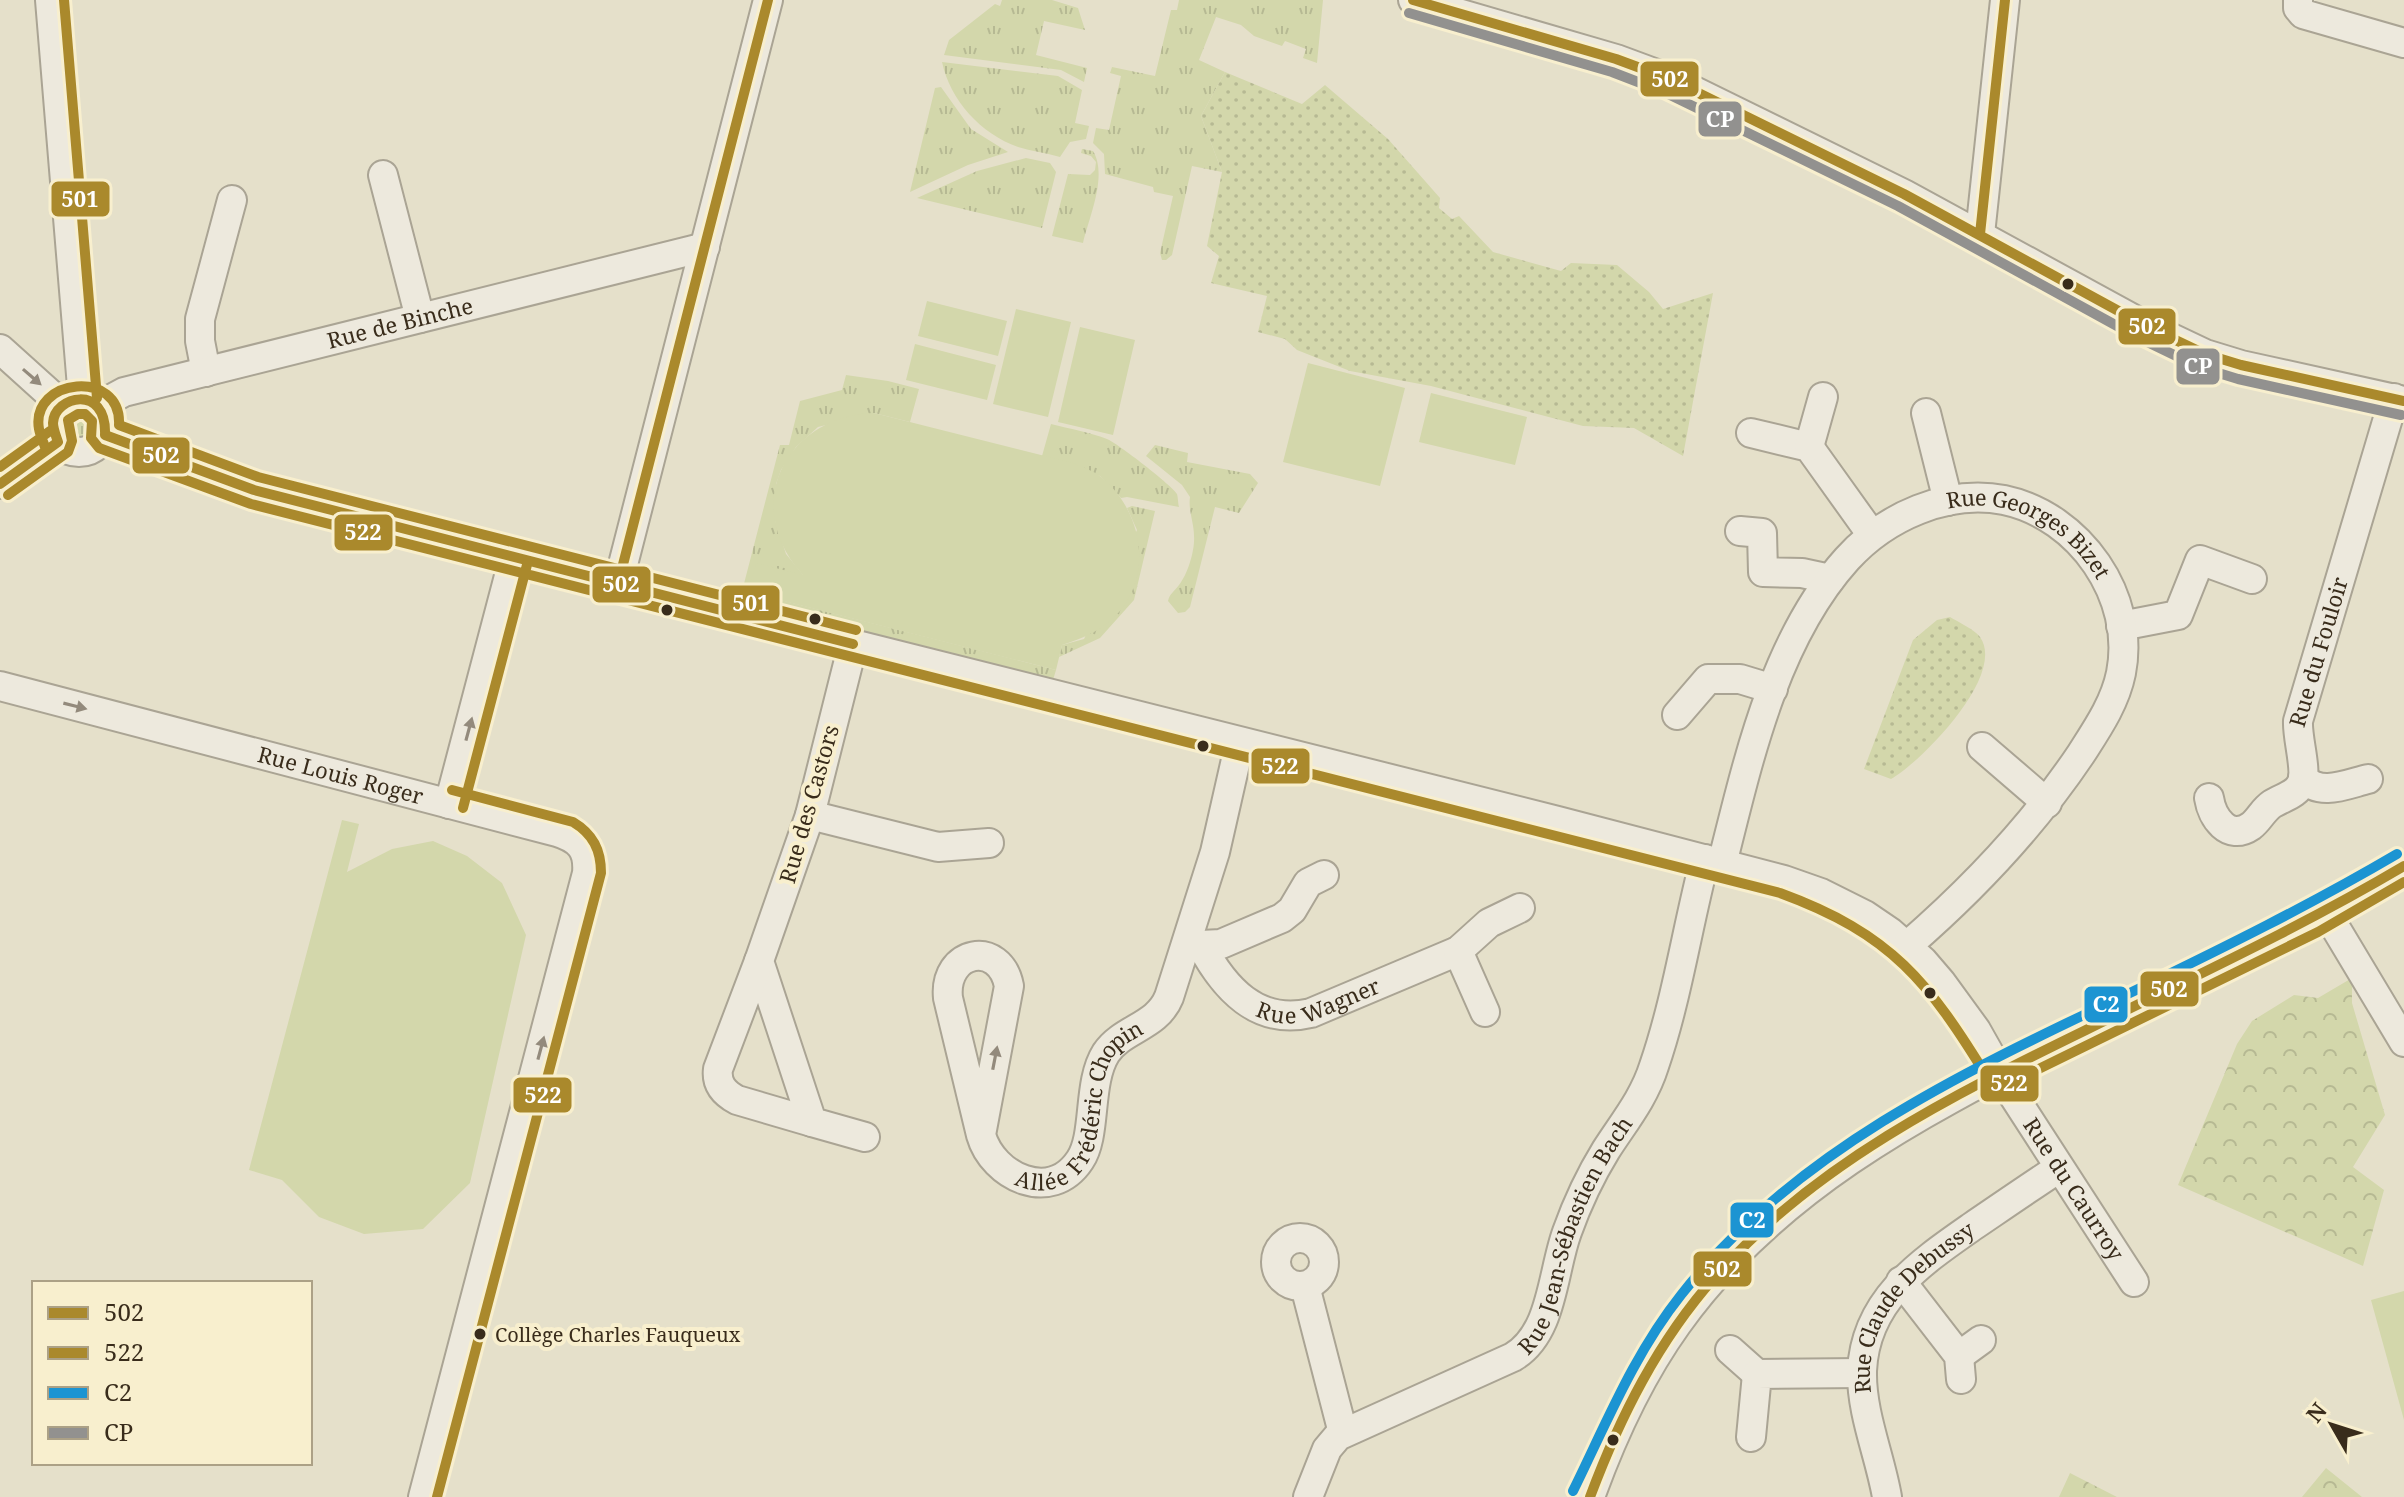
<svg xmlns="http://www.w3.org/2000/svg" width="2404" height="1497" font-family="'Noto Serif',serif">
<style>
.grass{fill:url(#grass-tufts)}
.forest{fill:url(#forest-crowns)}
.park{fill:url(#park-dots)}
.pitch{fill:#d3d7ab}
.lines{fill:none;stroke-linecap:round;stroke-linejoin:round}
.minor-casing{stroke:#aaa494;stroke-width:32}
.minor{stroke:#ede9dd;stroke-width:28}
.bus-1-casing{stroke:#f8efce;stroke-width:16}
.bus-2-casing{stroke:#f8efce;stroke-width:16}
.bus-3-casing{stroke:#f8efce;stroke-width:16}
.bus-4-casing{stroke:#f8efce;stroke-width:16}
.bus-5-casing{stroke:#f8efce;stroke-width:16}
.bus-1{stroke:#aa892c;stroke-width:10}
.bus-2{stroke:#aa892c;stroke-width:10}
.bus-3{stroke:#1c94d2;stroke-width:10}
.bus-4{stroke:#92918f;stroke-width:10}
.bus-5{stroke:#aa892c;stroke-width:10}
.oneway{fill:#938a7c}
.bus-dot{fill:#392c1b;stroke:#f8efce;stroke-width:3}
.labels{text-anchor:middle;stroke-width:8;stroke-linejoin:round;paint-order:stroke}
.bus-label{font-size:20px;fill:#392c1b;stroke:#f8efce;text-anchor:start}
.street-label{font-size:22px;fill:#392c1b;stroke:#f8efce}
.line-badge{stroke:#f8efce;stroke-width:3}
.badge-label{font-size:22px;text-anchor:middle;font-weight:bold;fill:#fff}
</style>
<defs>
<pattern id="grass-tufts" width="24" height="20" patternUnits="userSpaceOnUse" patternTransform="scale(2)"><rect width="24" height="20" fill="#d3d7ab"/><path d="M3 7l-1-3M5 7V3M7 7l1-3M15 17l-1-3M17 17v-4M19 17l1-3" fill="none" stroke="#b6b993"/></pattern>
<pattern id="forest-crowns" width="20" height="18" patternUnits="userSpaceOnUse" patternTransform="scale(2)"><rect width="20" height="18" fill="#d3d7ab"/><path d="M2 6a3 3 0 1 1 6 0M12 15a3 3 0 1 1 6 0" fill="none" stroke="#b6b993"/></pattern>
<pattern id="park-dots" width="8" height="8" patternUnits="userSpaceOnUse" patternTransform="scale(2)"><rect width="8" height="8" fill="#d3d7ab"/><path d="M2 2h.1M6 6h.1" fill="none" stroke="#b6b993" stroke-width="1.8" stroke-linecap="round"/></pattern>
</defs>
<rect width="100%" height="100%" fill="#e5e0ca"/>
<!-- grass -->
<path class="grass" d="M1002,0H1052L1078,8L1085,30L1044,21L1036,55L1087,68L1084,82L1061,70L944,55L949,40L995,4L1000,6Z
M1179,0H1323L1317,63L1303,58L1306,49L1285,41L1282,46L1254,36L1241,25L1216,17L1199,60L1225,72L1201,116L1222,172L1192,166L1172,255L1166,260H1162L1160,253L1173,196L1154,192L1153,187L1105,174L1104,154L1093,143L1096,128L1109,130L1121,76L1110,73L1112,67L1155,76L1171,10H1177Z
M942,62L1058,76L1082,90L1075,123L1089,126L1086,139L1070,142L1060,157C1046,153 1031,151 1018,147C981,134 950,100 942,62Z
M941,87L971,129L1008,152L968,165L910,192L935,88Z
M1082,149L1093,151C1108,176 1089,217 1083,243L1052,236L1068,174L1090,175L1095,170L1096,162L1091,156L1081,153Z
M1026,158L1050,163L1056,172L1042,228L917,198L977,171Z
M846,375L888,381L919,389L910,422L874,413L818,427L796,447L781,470L776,484L775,520L786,554L804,576L749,592L1056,670L1053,680L740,599L780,445H789L800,401L842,390Z
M66 427a13 13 0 1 1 26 0a13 13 0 1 1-26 0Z
M1051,424C1070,429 1089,432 1107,439C1116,442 1174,487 1177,494C1178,497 1178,503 1179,507L1127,497L1121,498L1100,476L1042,456Z
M1155,445L1188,453L1187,462L1250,474L1258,483L1239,513L1215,507L1190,607L1185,612L1178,613L1168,601C1170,593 1174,592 1179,585C1188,574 1195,550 1194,536C1194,522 1188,511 1190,497L1182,485L1146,456Z
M1132,506L1155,511L1134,600L1100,638L1059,657L1062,645L1084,639L1137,530L1127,508Z"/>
<!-- forest -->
<path class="forest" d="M2352,978V1003L2385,1115L2353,1167L2384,1190L2363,1266L2178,1185L2237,1044L2252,1021L2294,995L2318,998Z
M2326,1468L2362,1497H2302Z
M2070,1473L2117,1497H2059Z"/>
<!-- park -->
<path class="park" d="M1225,72L1302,104L1325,85L1388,139L1440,198L1439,208L1452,219L1459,216L1493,252L1561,271L1571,263L1617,265L1649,292L1663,309L1713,293L1683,456L1634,428L1583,426L1431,386L1350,371L1297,350L1285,339L1258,332L1267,296L1211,283L1219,256L1207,246L1222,172L1201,116Z
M1950,617C1958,622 1974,629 1980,637C2007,675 1921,762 1891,779L1864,769L1913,640L1937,620Z"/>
<!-- pitch -->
<path class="pitch" d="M927,301L1007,321L998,356L918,336Z
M1016,309L1071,322L1048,417L993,404Z
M1080,327L1135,340L1113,435L1058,422Z
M915,344L996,365L987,400L906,380Z
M1308,363L1405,388L1380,486L1283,462Z
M1431,393L1527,417L1515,465L1419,442Z
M874,413L1073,463C1082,467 1094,471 1101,477C1140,508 1154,570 1120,611C1105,629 1084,638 1062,645L1056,670L748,592L756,563L803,575C740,507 785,416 874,413Z
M342,820L359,824L347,872L392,849L433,841L467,856L502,883L526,935L470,1183L423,1229L364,1234L319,1217L282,1180L249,1170Z
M2404,1291V1420L2371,1300Z"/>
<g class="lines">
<!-- minor casing -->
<g class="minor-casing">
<g id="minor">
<path d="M50,0L83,399"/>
<path d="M1413,0L1616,59L1670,79L1904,194L2146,326L2205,354L2241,365L2404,401"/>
<path d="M2298,0V8L2303,14L2404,43"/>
<path d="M383,175L420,318"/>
<path d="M1980,234L2005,0"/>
<path d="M0,349L50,394L57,410"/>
<path d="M206,372L200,341V319L232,200"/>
<circle cx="79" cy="425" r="27"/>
<path id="s1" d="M98,406L124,392L705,247"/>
<path d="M1926,413L1948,501"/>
<path d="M1751,433L1809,447L1872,535"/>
<path id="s2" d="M105,435L254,490L853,644L1558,821L1784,880L1821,893L1865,915L1890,932L1923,961L1941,982L1976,1030L2011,1092L2134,1282"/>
<path d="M1809,447L1823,397"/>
<path d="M0,484L58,442"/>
<path d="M1740,531L1762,533L1763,572L1802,573L1830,579"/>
<path d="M618,584L768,0"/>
<path d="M2121,626L2178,615L2200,560L2252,579"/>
<path d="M853,644L810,815L759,961L812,1122L865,1137"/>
<path id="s3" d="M0,686L557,832C579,839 589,849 587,873L423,1497"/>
<path d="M1677,715L1708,679H1740L1773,689"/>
<path d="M1982,747L2047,803"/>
<path d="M2303,778C2320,797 2347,784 2368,779"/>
<path id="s4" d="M2209,798C2212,817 2228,842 2251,826C2259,820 2263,810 2272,804C2283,797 2297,795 2302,782C2307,769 2297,738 2298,721L2394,398"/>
<path d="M449,804L514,557"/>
<path d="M810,815L938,847L989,843"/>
<path id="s5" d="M1722,864C1748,761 1774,640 1847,559C1885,517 1947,489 2004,500C2080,516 2136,597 2121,673C2115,703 2097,729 2081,754C2032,827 1974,888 1907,946"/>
<path d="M2326,912L2404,1042"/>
<path d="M1188,941L1201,945L1221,944L1282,918L1292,910L1308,883L1324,875"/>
<path id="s6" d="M1201,945C1224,988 1257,1026 1311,1013L1458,951L1489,923L1520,908"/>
<path d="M1458,951L1485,1012"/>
<path d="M759,961L718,1069C716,1084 724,1093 737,1100L812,1122"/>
<path id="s7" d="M981,1135L1009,986C1000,939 943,950 948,998L981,1135C993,1177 1051,1204 1080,1160C1097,1135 1087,1083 1106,1053C1123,1028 1157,1027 1169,997L1215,852L1240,742"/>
<circle cx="1300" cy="1262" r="24"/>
<path d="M1901,1281L1959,1356L1961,1379"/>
<path d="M1305,1286L1343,1433"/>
<path d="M1730,1350L1757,1374"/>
<path d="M1959,1356L1981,1340"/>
<path d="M1751,1437L1757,1374L1862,1373"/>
<path id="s8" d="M1308,1497L1327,1449L1338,1436L1513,1357C1553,1333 1552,1273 1567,1232C1577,1204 1590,1176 1606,1150C1624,1122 1644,1098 1654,1066C1677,999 1687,928 1705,859"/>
<path d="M1590,1497C1612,1436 1639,1377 1677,1324C1772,1191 1915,1114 2059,1043C2174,986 2294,934 2404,866"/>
<path id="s9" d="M1887,1497C1880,1456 1861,1413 1862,1371C1865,1300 1920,1263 1973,1226C2001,1207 2030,1187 2059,1168"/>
</g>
</g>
<!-- minor -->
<use href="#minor" class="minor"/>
<!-- bus-1 casing -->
<g class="bus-1-casing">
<path id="bus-1" d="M1413,0L1616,59L1670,79L1904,194L2146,326L2205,354L2241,365L2404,401
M1980,234L2005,0
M0,484L58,442C56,436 53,429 53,423C54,396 107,383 105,435L254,490L853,644
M618,584L768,0
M1590,1497C1620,1417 1658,1341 1715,1277C1814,1164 1953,1095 2086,1030C2193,977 2301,927 2404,866"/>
</g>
<!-- bus-2 casing -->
<g class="bus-2-casing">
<path id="bus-2" d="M8,495L68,452L72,441L68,420L78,414H85L92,421L91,438L99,448L251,504L1780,893C1892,934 1929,982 1989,1080L1997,1086L2006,1085L2318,932L2404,882
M463,808L528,561
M437,1497L601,873C601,850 593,834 573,822L452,790"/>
</g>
<!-- bus-3 casing -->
<g class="bus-3-casing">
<path id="bus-3" d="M1573,1491C1606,1424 1634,1354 1681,1295C1796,1149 1970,1069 2134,991C2223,948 2312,904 2397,854"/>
</g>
<!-- bus-4 casing -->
<g class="bus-4-casing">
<path id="bus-4" d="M1409,13L1612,72L1664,92L1898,206L2139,338L2199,367L2238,379L2401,415"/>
</g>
<!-- bus-5 casing -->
<g class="bus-5-casing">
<path id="bus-5" d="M64,0L97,398
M45,447C43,441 40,435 39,429C30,378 122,368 119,425L258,477L856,630
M0,467L50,431"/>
</g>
<!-- bus-1 -->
<use href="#bus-1" class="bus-1"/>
<!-- bus-2 -->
<use href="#bus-2" class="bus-2"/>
<!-- bus-3 -->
<use href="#bus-3" class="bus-3"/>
<!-- bus-4 -->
<use href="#bus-4" class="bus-4"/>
<!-- bus-5 -->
<use href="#bus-5" class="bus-5"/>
</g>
<!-- one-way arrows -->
<defs><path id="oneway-solid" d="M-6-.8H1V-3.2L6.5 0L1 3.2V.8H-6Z" transform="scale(2)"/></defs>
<g class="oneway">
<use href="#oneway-solid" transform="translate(32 377) rotate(41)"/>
<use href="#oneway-solid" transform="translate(75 706) rotate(14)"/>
<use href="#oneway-solid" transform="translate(469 729) rotate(-75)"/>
<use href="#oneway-solid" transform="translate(541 1048) rotate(-75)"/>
<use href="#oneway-solid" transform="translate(995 1058) rotate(-79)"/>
</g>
<!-- markers -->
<g class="bus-dot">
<circle cx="2068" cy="284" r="7"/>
<circle cx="667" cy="610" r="7"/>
<circle cx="815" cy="619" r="7"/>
<circle cx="1203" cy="746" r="7"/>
<circle cx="1930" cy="993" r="7"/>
<circle cx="480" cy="1334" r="7"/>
<circle cx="1613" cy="1440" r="7"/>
</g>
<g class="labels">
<!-- bus labels -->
<g class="bus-label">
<text x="495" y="1342">Collège Charles Fauqueux</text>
</g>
<!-- street labels -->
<g class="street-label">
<text dy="8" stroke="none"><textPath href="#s1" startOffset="314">Rue de Binche</textPath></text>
<text dy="8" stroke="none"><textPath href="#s5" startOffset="544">Rue Georges Bizet</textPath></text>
<text dy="8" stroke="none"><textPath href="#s4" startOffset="264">Rue du Fouloir</textPath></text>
<text dy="8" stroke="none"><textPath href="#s3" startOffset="352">Rue Louis Roger</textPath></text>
<text transform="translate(809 804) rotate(-74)" y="8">Rue des Castors</text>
<text dy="8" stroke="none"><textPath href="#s6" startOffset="150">Rue Wagner</textPath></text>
<text dy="8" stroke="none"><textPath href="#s7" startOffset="568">Allée Frédéric Chopin</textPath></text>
<text dy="8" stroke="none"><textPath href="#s2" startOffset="2174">Rue du Caurroy</textPath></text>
<text dy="8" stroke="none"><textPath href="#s8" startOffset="400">Rue Jean-Sébastien Bach</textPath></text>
<text dy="8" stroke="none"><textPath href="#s9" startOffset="212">Rue Claude Debussy</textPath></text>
</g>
</g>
<g class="line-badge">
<rect x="1639" y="60" width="61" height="38" rx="8" fill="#aa892c"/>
<rect x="1697" y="100" width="46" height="38" rx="8" fill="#92918f"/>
<rect x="50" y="180" width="61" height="38" rx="8" fill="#aa892c"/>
<rect x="2117" y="307" width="60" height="39" rx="8" fill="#aa892c"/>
<rect x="2175" y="347" width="46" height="39" rx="8" fill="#92918f"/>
<rect x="131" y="436" width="60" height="39" rx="8" fill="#aa892c"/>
<rect x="333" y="513" width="61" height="39" rx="8" fill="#aa892c"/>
<rect x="591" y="565" width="61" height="39" rx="8" fill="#aa892c"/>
<rect x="720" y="584" width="61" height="38" rx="8" fill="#aa892c"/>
<rect x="1250" y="747" width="61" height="38" rx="8" fill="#aa892c"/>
<rect x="2139" y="970" width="61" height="38" rx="8" fill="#aa892c"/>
<rect x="2083" y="985" width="46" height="39" rx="8" fill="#1c94d2"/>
<rect x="1979" y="1064" width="61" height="39" rx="8" fill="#aa892c"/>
<rect x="512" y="1076" width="61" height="38" rx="8" fill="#aa892c"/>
<rect x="1729" y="1201" width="46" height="38" rx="8" fill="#1c94d2"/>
<rect x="1692" y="1250" width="61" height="38" rx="8" fill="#aa892c"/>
</g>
<g class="badge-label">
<text x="1670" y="87">502</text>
<text x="1720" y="127">CP</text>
<text x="80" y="207">501</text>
<text x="2147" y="334">502</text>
<text x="2198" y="374">CP</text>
<text x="161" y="463">502</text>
<text x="363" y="540">522</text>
<text x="621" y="592">502</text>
<text x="751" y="611">501</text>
<text x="1280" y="774">522</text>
<text x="2169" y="997">502</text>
<text x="2106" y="1012">C2</text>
<text x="2009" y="1091">522</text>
<text x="543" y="1103">522</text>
<text x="1752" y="1228">C2</text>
<text x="1722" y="1277">502</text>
</g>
<!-- legend -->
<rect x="32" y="1281" width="280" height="184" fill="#f8efce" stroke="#aca186" stroke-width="2"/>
<rect x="48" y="1307" width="40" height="12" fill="#aa892c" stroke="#aca186" stroke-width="2"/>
<text x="104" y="1321" font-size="24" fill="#392c1b">502</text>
<rect x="48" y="1347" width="40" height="12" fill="#aa892c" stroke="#aca186" stroke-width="2"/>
<text x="104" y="1361" font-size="24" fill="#392c1b">522</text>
<rect x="48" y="1387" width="40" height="12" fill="#1c94d2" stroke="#aca186" stroke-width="2"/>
<text x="104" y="1401" font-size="24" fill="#392c1b">C2</text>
<rect x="48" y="1427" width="40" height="12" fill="#92918f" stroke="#aca186" stroke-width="2"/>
<text x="104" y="1441" font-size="24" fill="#392c1b">CP</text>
<!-- north arrow -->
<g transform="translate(2332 1425) rotate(309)" stroke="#f8efce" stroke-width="6" paint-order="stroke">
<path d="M0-6L14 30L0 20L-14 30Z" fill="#392c1b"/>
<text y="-12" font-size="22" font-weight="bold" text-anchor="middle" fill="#392c1b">N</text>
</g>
</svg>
